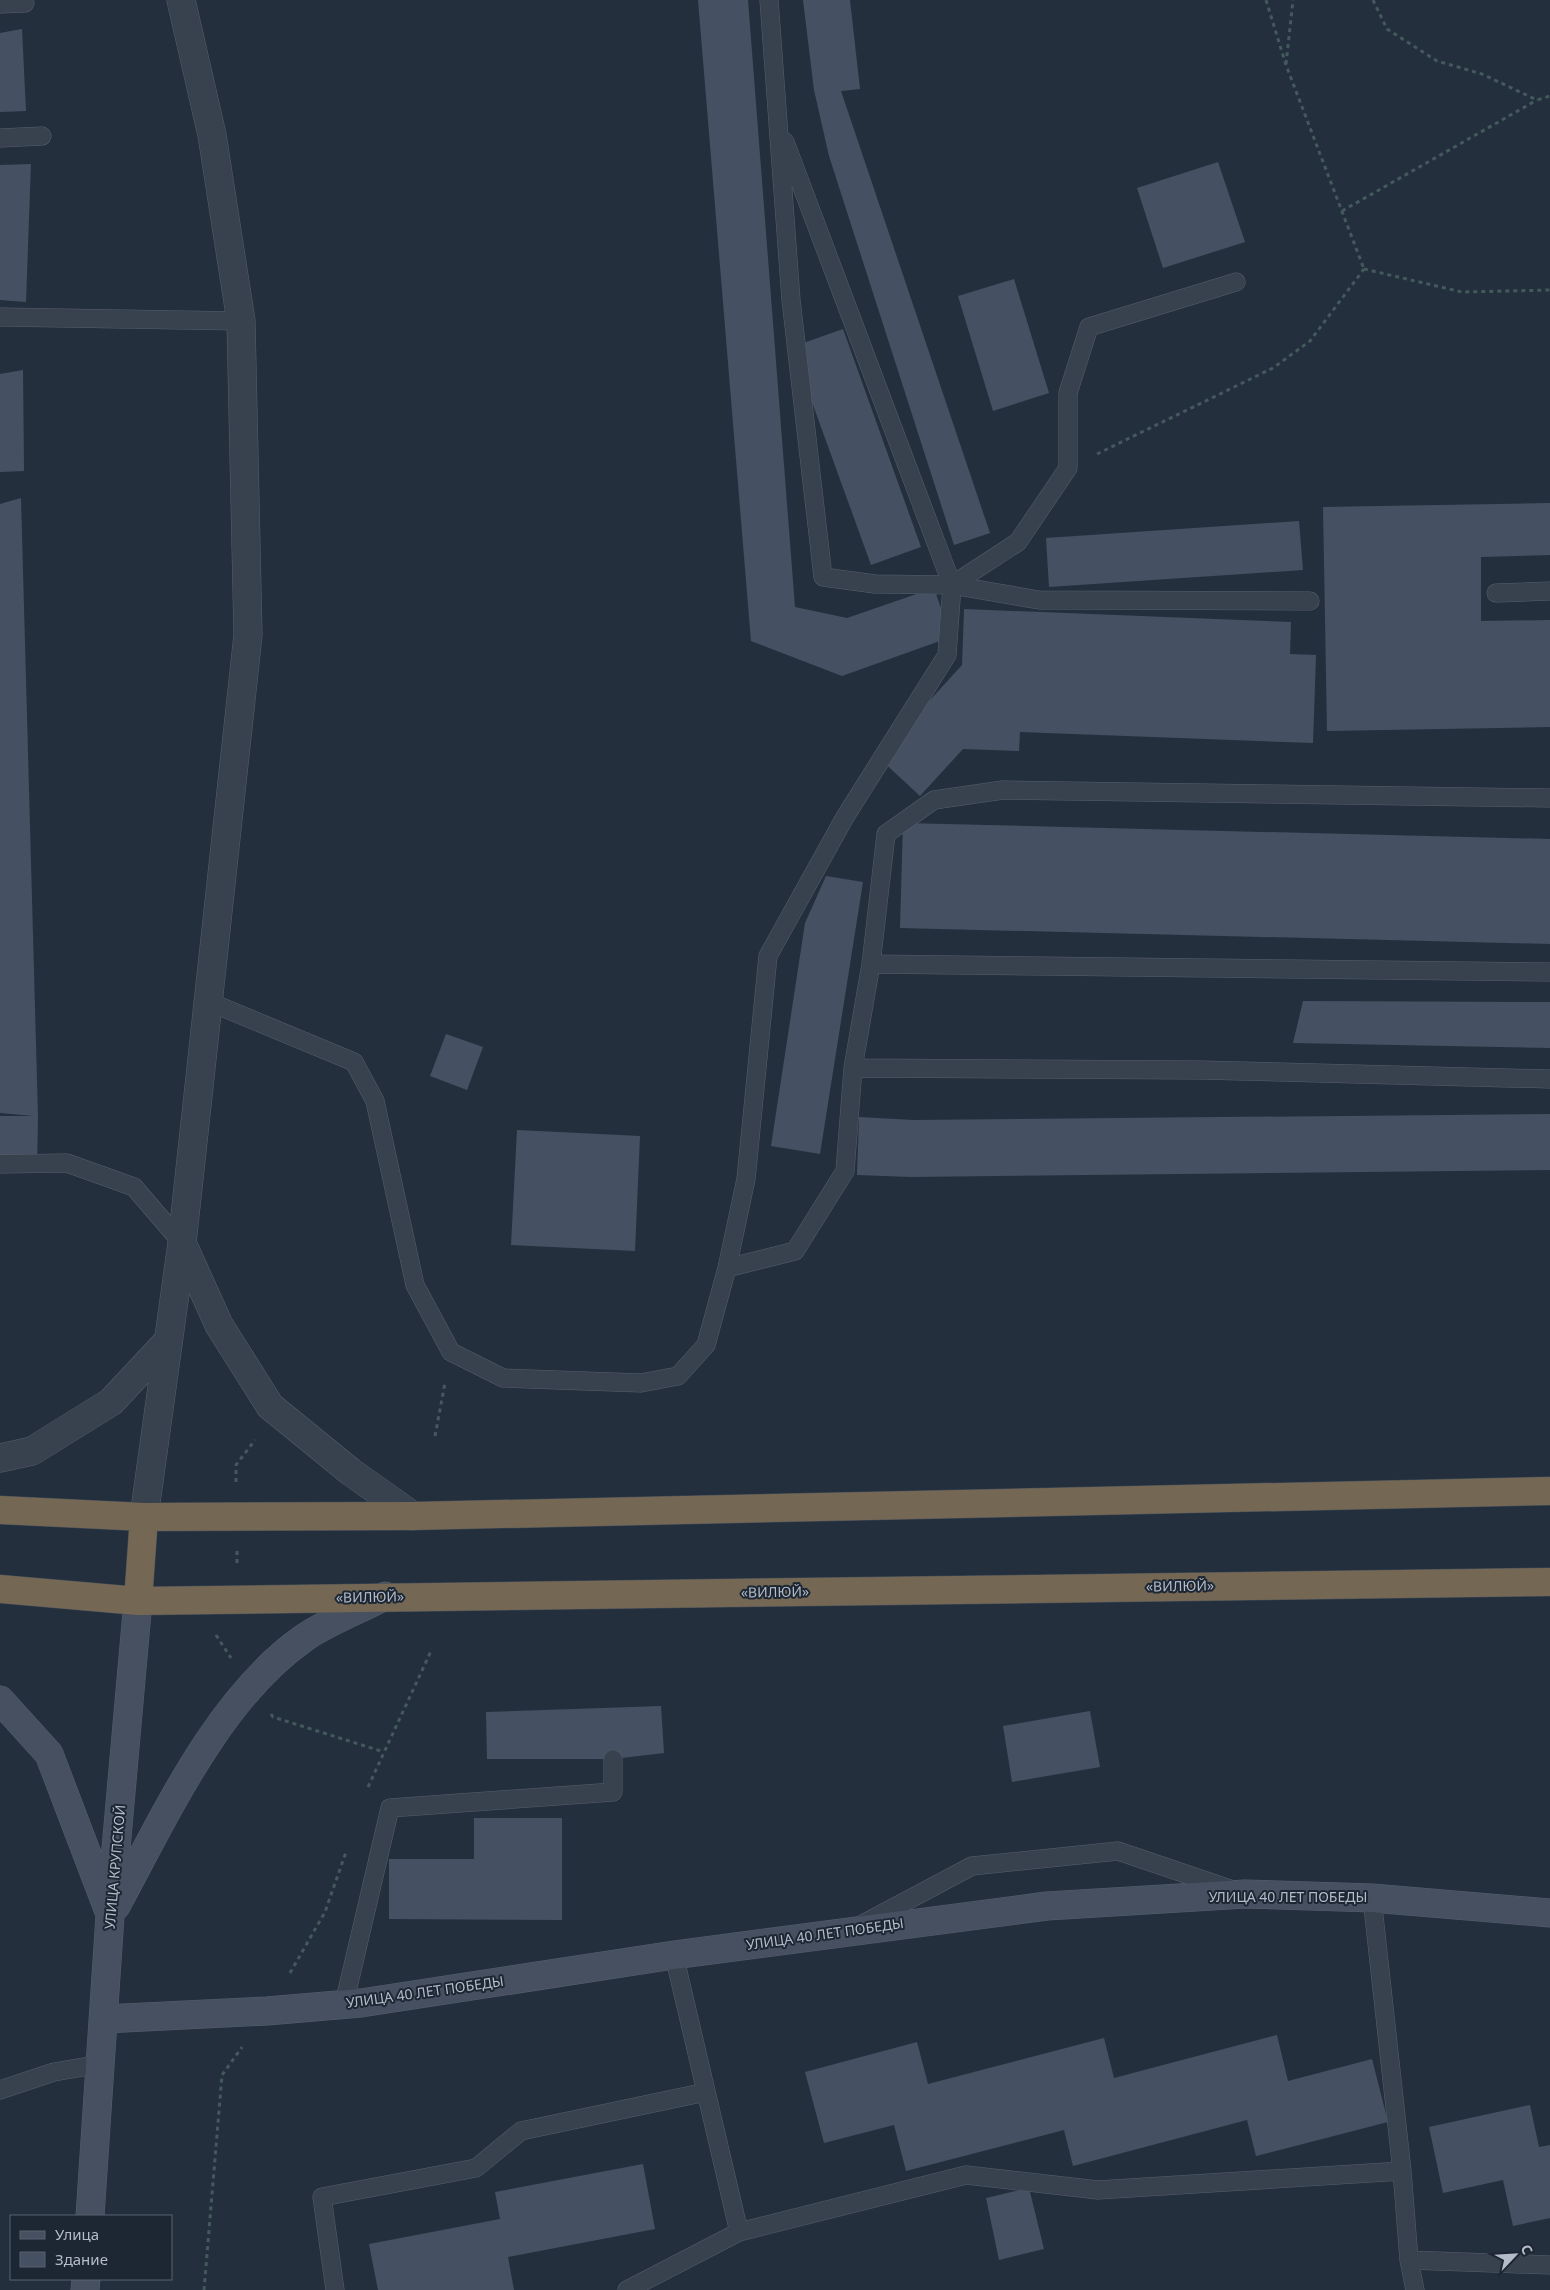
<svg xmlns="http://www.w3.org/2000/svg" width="1550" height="2290" font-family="'Noto Sans',sans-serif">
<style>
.building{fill:#455162}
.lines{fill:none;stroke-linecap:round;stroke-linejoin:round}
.lane-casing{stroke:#565f6c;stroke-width:19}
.street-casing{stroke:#565f6c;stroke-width:29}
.secondary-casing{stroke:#565f6c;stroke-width:29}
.highway-casing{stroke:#434c59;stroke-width:29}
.path{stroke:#44595c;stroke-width:3;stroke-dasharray:4 4;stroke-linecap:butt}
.lane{stroke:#38414e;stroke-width:18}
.street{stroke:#38414e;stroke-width:28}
.secondary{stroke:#465061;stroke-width:28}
.highway{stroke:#746855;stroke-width:28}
.labels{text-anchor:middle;stroke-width:4;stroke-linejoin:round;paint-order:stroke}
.street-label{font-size:14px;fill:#b4bcc9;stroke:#1d2633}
</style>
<rect width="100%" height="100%" fill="#242f3e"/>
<!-- building -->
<path class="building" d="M698,0H748L795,607L847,618L934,588L951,637L842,676L751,641Z
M803,0H850L860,89L841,91L990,533L954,545L829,156L814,90Z
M22,29L26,111L0,112V33Z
M1218,162L1245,242L1163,268L1137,188Z
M31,164L26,302L0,300V165Z
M1014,279L1049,393L993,411L958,296Z
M843,329L921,547L871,565L792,347Z
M23,370L24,471L0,472V374Z
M21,498L38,1117L37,1168L0,1167V1116H34L0,1113V504Z
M1550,503V555L1481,557V621L1550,620V727L1327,731L1323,507Z
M1299,521L1303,570L1049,587L1046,538Z
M964,609L1291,622L1290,654L1316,655L1313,743L1020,732L1019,751L963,749L920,796L878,757L962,665Z
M903,823L1550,839V944L900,928Z
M826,876L863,882L820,1154L771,1146L805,923Z
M1303,1001L1550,1002V1048L1293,1043Z
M446,1034L483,1047L467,1090L430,1076Z
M1550,1114V1170L911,1177L857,1175L859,1117L913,1120Z
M517,1130L640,1136L635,1251L511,1245Z
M661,1706L664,1753L613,1759H487L486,1712Z
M1090,1711L1100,1767L1012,1782L1003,1726Z
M474,1818H562V1920L389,1919V1859H474Z
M1277,2035L1288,2081L1372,2059L1388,2122L1256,2156L1247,2120L1073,2166L1064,2130L906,2171L894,2125L824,2143L805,2072L917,2042L928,2084L1104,2038L1114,2078Z
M1530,2105L1539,2147L1550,2145V2218L1513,2226L1503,2180L1443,2193L1429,2127Z
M643,2164L655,2229L508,2257L514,2290H378L369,2244L500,2219L495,2192Z
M1029,2188L1044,2249L999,2260L986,2198Z"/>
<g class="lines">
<!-- lane casing -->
<g class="lane-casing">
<path id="lane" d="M0,4L25,3
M0,138L42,136
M785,142L952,585
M0,317L241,321
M952,585L1018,542L1068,468V393L1089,327L1236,282
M952,585L1039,600L1310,601
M1496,593L1550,591
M871,964L1550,972
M207,1001L354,1062L375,1101L415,1285L451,1352L503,1378L641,1383L678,1376L706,1345L727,1268L746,1179L768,956L845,817L947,655L952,585L875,584L823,577L791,300L769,0
M853,1068L871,964L886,834L934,800L1003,790L1550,798
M0,1164L67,1163L134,1187L182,1243
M727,1268L795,1251L845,1171L853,1068L1199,1070L1550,1079
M1372,1898L1402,2171L1409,2260L1415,2290
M861,1925L972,1866L1118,1851L1233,1890
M674,1955L739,2232L966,2175L1098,2190L1402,2171
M344,2004L390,1808L613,1792V1759
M0,2090L54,2072L101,2064
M1409,2260L1550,2265
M335,2290L322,2197L476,2168L521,2131L706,2092
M627,2290L739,2232"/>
</g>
<!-- street casing -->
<g class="street-casing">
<path id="street" d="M182,1243L219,1325L270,1406L351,1472L413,1516
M0,1458L32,1451L111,1402L168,1341
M144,1517L182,1243L248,635L241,321L212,135L181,0"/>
</g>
<!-- secondary casing -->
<g class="secondary-casing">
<path id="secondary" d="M0,1700L49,1754L108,1909
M116,1906C165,1816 218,1698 304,1638C327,1622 359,1610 385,1596
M104,2019L267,2011L361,2003L674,1955L1047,1906L1245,1894L1372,1898L1550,1913
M90,2216L110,1916L138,1601
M85,2290L86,2279"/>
</g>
<!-- highway casing -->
<g class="highway-casing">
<path id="highway" d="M0,1510L144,1517L413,1516L1550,1491
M0,1589L138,1601L1550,1582
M138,1601L144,1517"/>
</g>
<!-- path -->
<path class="path" d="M1266,0L1286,65L1364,269
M1373,0L1387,29L1437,61L1482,74L1537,100L1550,96
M1286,64L1293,0
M1342,211L1537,100
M1364,269L1462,292L1550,290
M1097,454L1273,368L1310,341L1364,269
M435,1436L445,1383
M236,1482V1465L255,1440
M237,1551V1565
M216,1635L231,1658
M271,1714L273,1717L384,1752
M368,1787L432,1649
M290,1973L325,1912L346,1852
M204,2290L222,2075L242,2047"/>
<!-- lane -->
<use href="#lane" class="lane"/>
<!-- street -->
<use href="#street" class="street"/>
<!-- secondary -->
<use href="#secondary" class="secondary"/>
<!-- highway -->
<use href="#highway" class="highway"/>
</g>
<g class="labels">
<!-- street labels -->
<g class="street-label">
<text transform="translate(1180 1586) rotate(-1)" y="5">«ВИЛЮЙ»</text>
<text transform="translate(775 1592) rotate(-1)" y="5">«ВИЛЮЙ»</text>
<text transform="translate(370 1597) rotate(-1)" y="5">«ВИЛЮЙ»</text>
<text transform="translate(115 1867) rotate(-85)" y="5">УЛИЦА КРУПСКОЙ</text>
<text x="1288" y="1902">УЛИЦА 40 ЛЕТ ПОБЕДЫ</text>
<text transform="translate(825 1934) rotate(-8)" y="5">УЛИЦА 40 ЛЕТ ПОБЕДЫ</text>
<text transform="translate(425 1992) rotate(-8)" y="5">УЛИЦА 40 ЛЕТ ПОБЕДЫ</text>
</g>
</g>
<!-- legend -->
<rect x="10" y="2215" width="162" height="65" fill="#1d2633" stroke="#59626f"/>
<rect x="20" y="2231" width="25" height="8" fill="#465061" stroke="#59626f"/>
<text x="55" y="2240" font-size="15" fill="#b4bcc9">Улица</text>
<rect x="20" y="2252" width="25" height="15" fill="#455162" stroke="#59626f"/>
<text x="55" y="2265" font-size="15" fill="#b4bcc9">Здание</text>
<!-- north arrow -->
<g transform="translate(1515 2255) rotate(65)" stroke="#1d2633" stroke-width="4" paint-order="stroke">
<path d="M0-4L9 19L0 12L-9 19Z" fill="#b4bcc9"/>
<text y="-8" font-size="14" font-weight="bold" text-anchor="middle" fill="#b4bcc9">С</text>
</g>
</svg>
